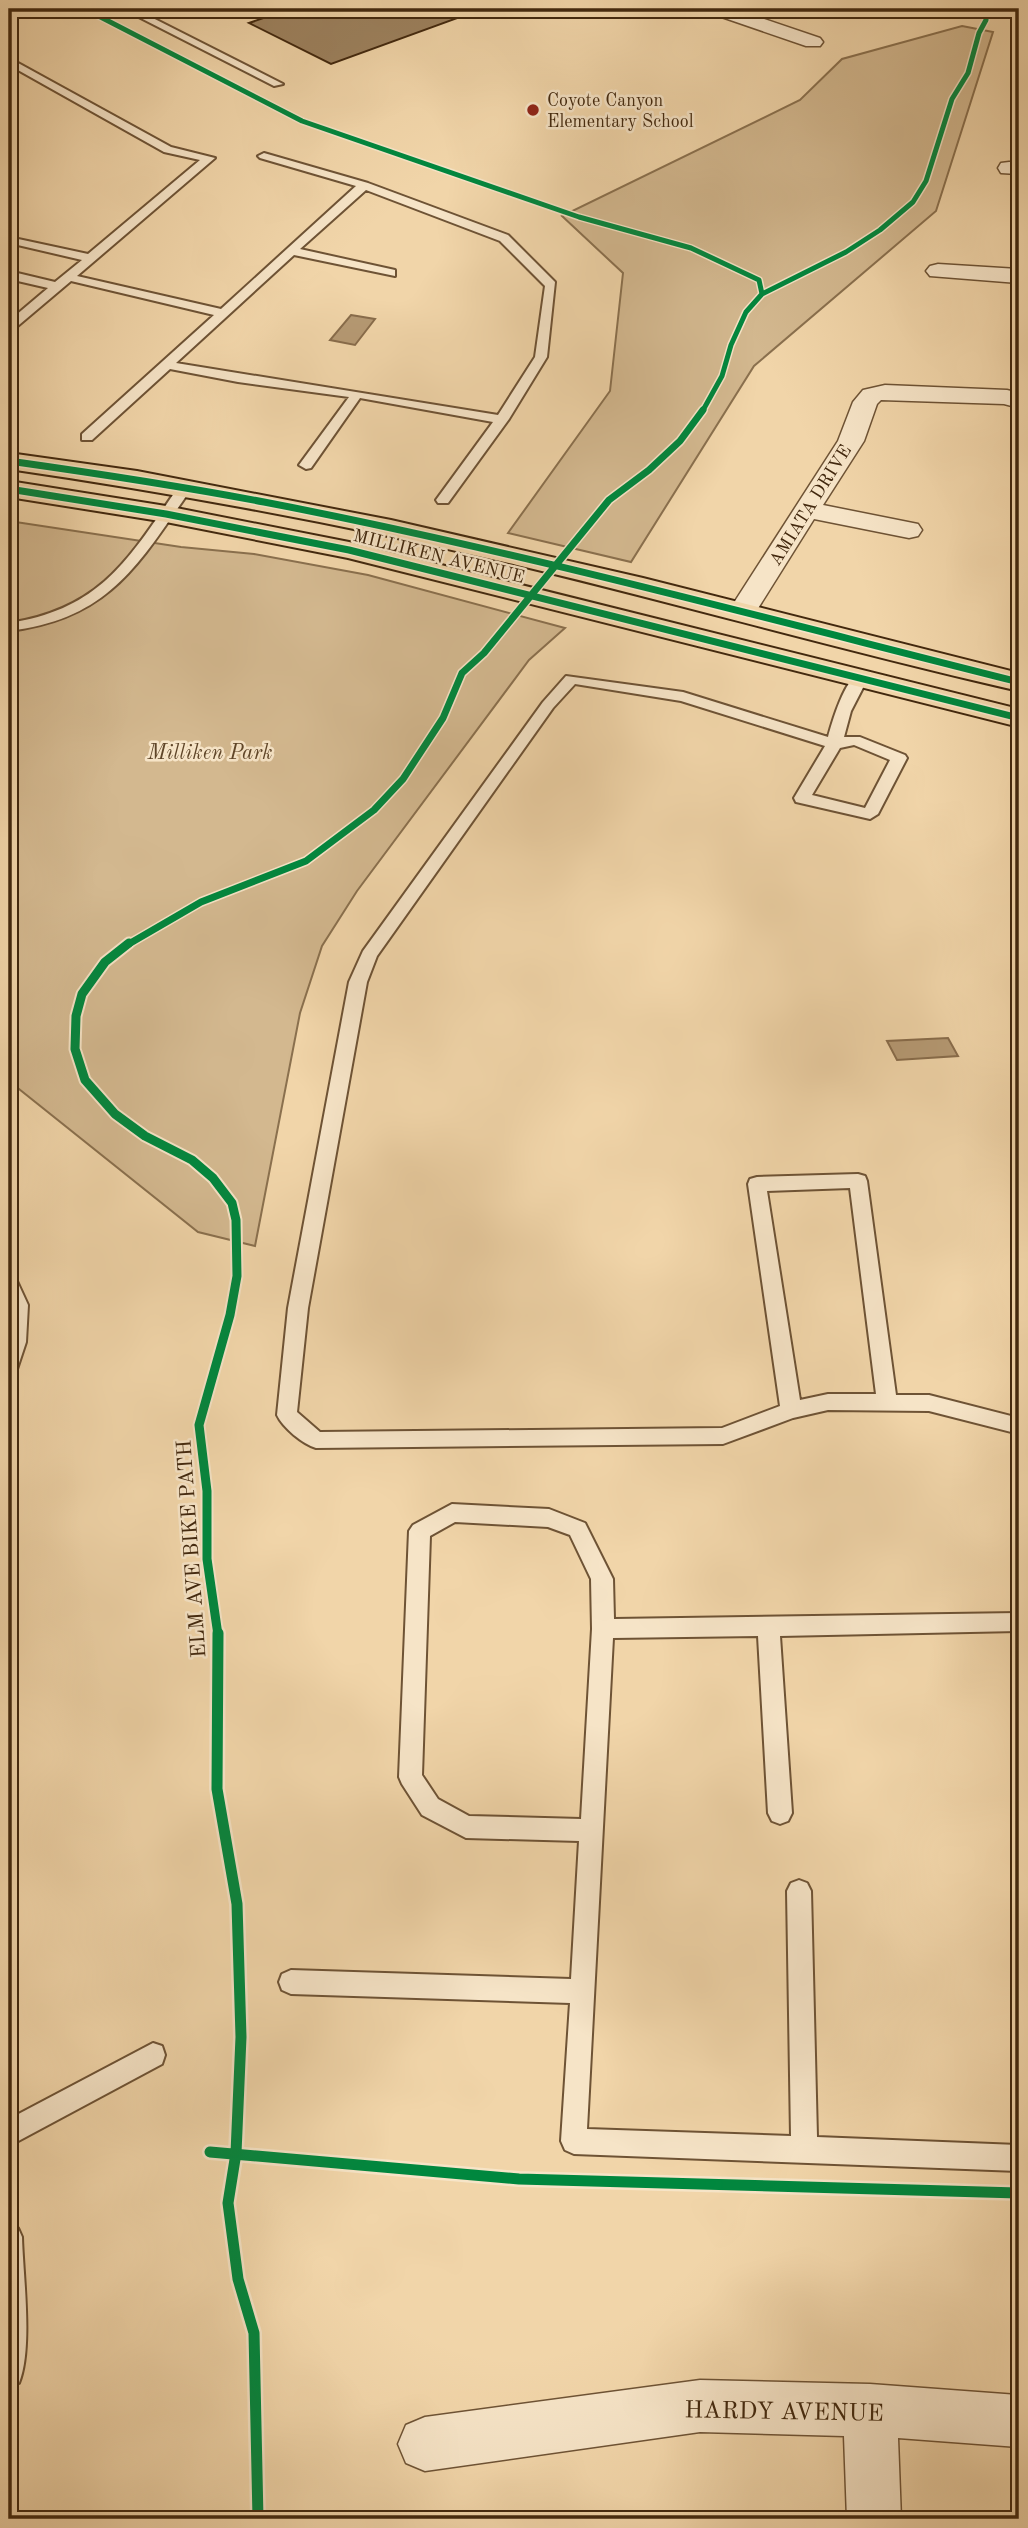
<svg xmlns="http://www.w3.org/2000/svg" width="1028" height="2528" font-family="'Old Standard TT',serif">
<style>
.green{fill:#d3b88f;stroke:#8a704e;stroke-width:2}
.water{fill:#b69a74;stroke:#886c4b;stroke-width:2}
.building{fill:#9d825f;stroke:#42280e;stroke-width:2}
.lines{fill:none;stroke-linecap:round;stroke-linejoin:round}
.lane-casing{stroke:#6e5335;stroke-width:4}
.street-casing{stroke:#6e5335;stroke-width:3}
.primary-casing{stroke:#42280e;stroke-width:4}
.lane{fill:#f6e4c7;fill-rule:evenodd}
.street{fill:#f6e4c7;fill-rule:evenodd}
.primary{fill:#f1d5a9;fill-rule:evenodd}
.cycleway-far3-casing{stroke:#f6e4c7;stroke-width:8}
.cycleway-far2-casing{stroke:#f6e4c7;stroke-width:10}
.cycleway-far1-casing{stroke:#f6e4c7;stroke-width:13}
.cycleway-casing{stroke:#f6e4c7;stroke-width:16}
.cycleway-far3{stroke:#00873e;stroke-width:5}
.cycleway-far2{stroke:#00873e;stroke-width:7}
.cycleway-far1{stroke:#00873e;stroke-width:9}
.cycleway{stroke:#00873e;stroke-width:11}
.poi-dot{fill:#8f2418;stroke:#f6e4c7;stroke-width:2.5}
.labels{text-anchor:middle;stroke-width:5;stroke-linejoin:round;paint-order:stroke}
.far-poi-label{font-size:18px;fill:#42280e;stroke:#f6e4c7;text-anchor:start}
.far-street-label{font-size:18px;fill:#42280e;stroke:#f6e4c7}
.park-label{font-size:21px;font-style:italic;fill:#5f4528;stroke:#f6e4c7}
.street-label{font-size:21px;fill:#42280e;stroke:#f6e4c7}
.near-street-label{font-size:24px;fill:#42280e;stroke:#f6e4c7}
</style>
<rect width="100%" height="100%" fill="#f1d5a9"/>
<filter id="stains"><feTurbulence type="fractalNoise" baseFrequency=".00286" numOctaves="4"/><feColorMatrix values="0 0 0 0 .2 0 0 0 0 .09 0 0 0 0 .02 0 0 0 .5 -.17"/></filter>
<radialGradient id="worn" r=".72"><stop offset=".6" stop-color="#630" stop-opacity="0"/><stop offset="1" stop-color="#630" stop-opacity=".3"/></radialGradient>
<!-- green -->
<path class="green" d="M962,26L993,32L936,211L754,366L631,562L508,533L610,391L623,273L562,216L800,100L842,59Z
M9,521L181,547L254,554L368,575L565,628L529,660L357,891L322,946L300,1013L255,1246L198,1232L9,1081Z"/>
<!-- water -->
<path class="water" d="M351,315L375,319L355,345L330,340Z
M948,1038L958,1056L897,1060L887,1041Z"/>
<!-- building -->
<path class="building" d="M290,9H473L474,12L331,64L249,23Z"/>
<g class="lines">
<!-- lane casing -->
<g class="lane-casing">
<path id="lane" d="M123,9H135L283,84L274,86Z
M9,58L171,147L215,158L77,276L221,309L356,186L260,158L258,156L264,153L368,183L508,235L555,282L547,357L509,419L448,503H438L436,500L493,422L360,398L311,468L306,469L299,465L349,397L238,382L170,369L92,440H82V434L214,315L71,281L13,330L9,331V321L48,288L9,279V271L55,282L82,260L9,243V237L88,254L200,160L164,152L9,65ZM366,190L500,241L545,286L535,357L498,415L176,363L294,255L395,276V270L300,249Z
M184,485L191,489C138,565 109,619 9,631V623C102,609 130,557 179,486Z
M860,673L868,678L851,711L844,737H860L905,755L907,758L878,814L870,819L796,802L794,798L825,746L681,701L575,684L553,708L377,956L367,982L308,1308L297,1412L320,1432L722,1428L780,1406L748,1184L750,1179L757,1177L858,1174L865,1176L867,1181L896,1395H929L1019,1418V1434L929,1411L828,1410L793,1418L723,1444L316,1448C303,1444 283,1428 277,1415L288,1308L349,982L363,951L543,702L566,676L683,692L828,737C832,722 845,678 860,673ZM854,745L890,760L865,808L812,795L840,748ZM850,1188L876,1394H828L800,1400L767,1191Z
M9,1277L16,1279L28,1305L26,1342L16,1372L9,1374Z
M452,1504L549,1509L585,1523L613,1579L614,1619L1019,1613V1631L780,1636L792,1813L788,1821L780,1824L772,1821L768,1813L758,1636L613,1638L587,2129L791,2136L787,1891L791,1883L799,1880L807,1883L811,1891L817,2137L1019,2145V2171L574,2154L565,2150L561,2141L570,2003L291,1994L282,1990L279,1982L282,1974L291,1970L571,1979L579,1841L466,1838L422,1815L402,1784L399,1777L409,1531L413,1525ZM455,1522L548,1527L570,1535L591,1579L592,1629L581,1819L469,1816L438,1799L422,1775L430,1536Z
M153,2043L162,2046L165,2055L162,2064L9,2146V2119Z
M9,2224L18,2228L22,2237C23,2276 33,2348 19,2383L9,2387Z"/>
</g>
<!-- street casing -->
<g class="street-casing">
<path id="street" d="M707,9H735L820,38L823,42L820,46H806L710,13Z
M1009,162H1019V174L1001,173L998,168L1001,163Z
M938,264L1019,269V283L930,276L926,271L930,266Z
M885,385L1007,390L1019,393V408L1004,404L881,400L877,404L864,441L823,505L918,524L922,530L918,536L909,538L814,519L752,618L742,620L732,618L728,612L838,441L853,402L863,390Z
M700,2380L870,2384L1019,2395V2447L898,2438L901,2519H847L844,2436L700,2432L425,2471L406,2463L398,2444L406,2425L425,2417Z"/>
</g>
<!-- primary casing -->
<g class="primary-casing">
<path id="primary" d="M9,453L137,471L391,520L643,578L1019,673V691C851,653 685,605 517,565C349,525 180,494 9,469Z
M9,481L166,506L349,542L1019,709V727L348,558L166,522L9,497Z"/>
</g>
<!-- lane -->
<use href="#lane" class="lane"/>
<!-- street -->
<use href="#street" class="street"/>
<!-- primary -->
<use href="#primary" class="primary"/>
<!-- cycleway-far3 casing -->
<g class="cycleway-far3-casing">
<path id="cycleway-far3" d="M85,9L302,121L579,217L691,248L759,280L762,294
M702,412L722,376L731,345L746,312L762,294L846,252L880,230L913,202L926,181L952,99L968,73L979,33L986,20V9"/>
</g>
<!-- cycleway-far2 casing -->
<g class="cycleway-far2-casing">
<path id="cycleway-far2" d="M9,461C94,473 180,486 264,502C518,551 768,619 1019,682
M9,489L166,514L349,550L1019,718
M127,945L201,902L306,861L374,810L403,779L443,718L462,673L484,653L609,500L649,470L680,441L703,410"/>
</g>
<!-- cycleway-far1 casing -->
<g class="cycleway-far1-casing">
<path id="cycleway-far1" d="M129,943L105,962L82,994L76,1016L75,1049L85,1080L115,1114L145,1136L192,1160L213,1178L232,1203L236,1220L237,1276L230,1315L199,1425L207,1491V1559L218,1635"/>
</g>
<!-- cycleway casing -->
<g class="cycleway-casing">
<path id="cycleway" d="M218,1633L217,1789L237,1904L241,2037L236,2153L228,2203L238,2279L254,2333L258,2519
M210,2152L519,2179L1019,2193"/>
</g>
<!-- cycleway-far3 -->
<use href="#cycleway-far3" class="cycleway-far3"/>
<!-- cycleway-far2 -->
<use href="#cycleway-far2" class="cycleway-far2"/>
<!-- cycleway-far1 -->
<use href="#cycleway-far1" class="cycleway-far1"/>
<!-- cycleway -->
<use href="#cycleway" class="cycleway"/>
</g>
<!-- markers -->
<circle class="poi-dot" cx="533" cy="110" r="7"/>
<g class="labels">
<!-- far-poi labels -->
<g class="far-poi-label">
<text x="547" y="106">Coyote Canyon<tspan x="547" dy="21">Elementary School</tspan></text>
</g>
<!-- far-street labels -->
<g class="far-street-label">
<text transform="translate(810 505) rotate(-58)" y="6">AMIATA DRIVE</text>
<text transform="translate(439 556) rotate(14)" y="6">MILLIKEN AVENUE</text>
</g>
<!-- park labels -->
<g class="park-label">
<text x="210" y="759">Milliken Park</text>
</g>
<!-- street labels -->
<g class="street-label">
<text transform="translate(191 1549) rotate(-94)" y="7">ELM AVE BIKE PATH</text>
</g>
<!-- near-street labels -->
<g class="near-street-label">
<text transform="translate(784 2411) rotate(1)" y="8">HARDY AVENUE</text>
</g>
</g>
<!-- margin -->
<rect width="1028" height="2528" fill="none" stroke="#f1d5a9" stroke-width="35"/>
<rect x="10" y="10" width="1007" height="2507" fill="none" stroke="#42280e" stroke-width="3.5"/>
<rect x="18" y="18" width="993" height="2493" fill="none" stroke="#42280e" stroke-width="2"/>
<rect width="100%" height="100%" filter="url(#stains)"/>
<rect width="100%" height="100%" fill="url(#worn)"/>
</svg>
